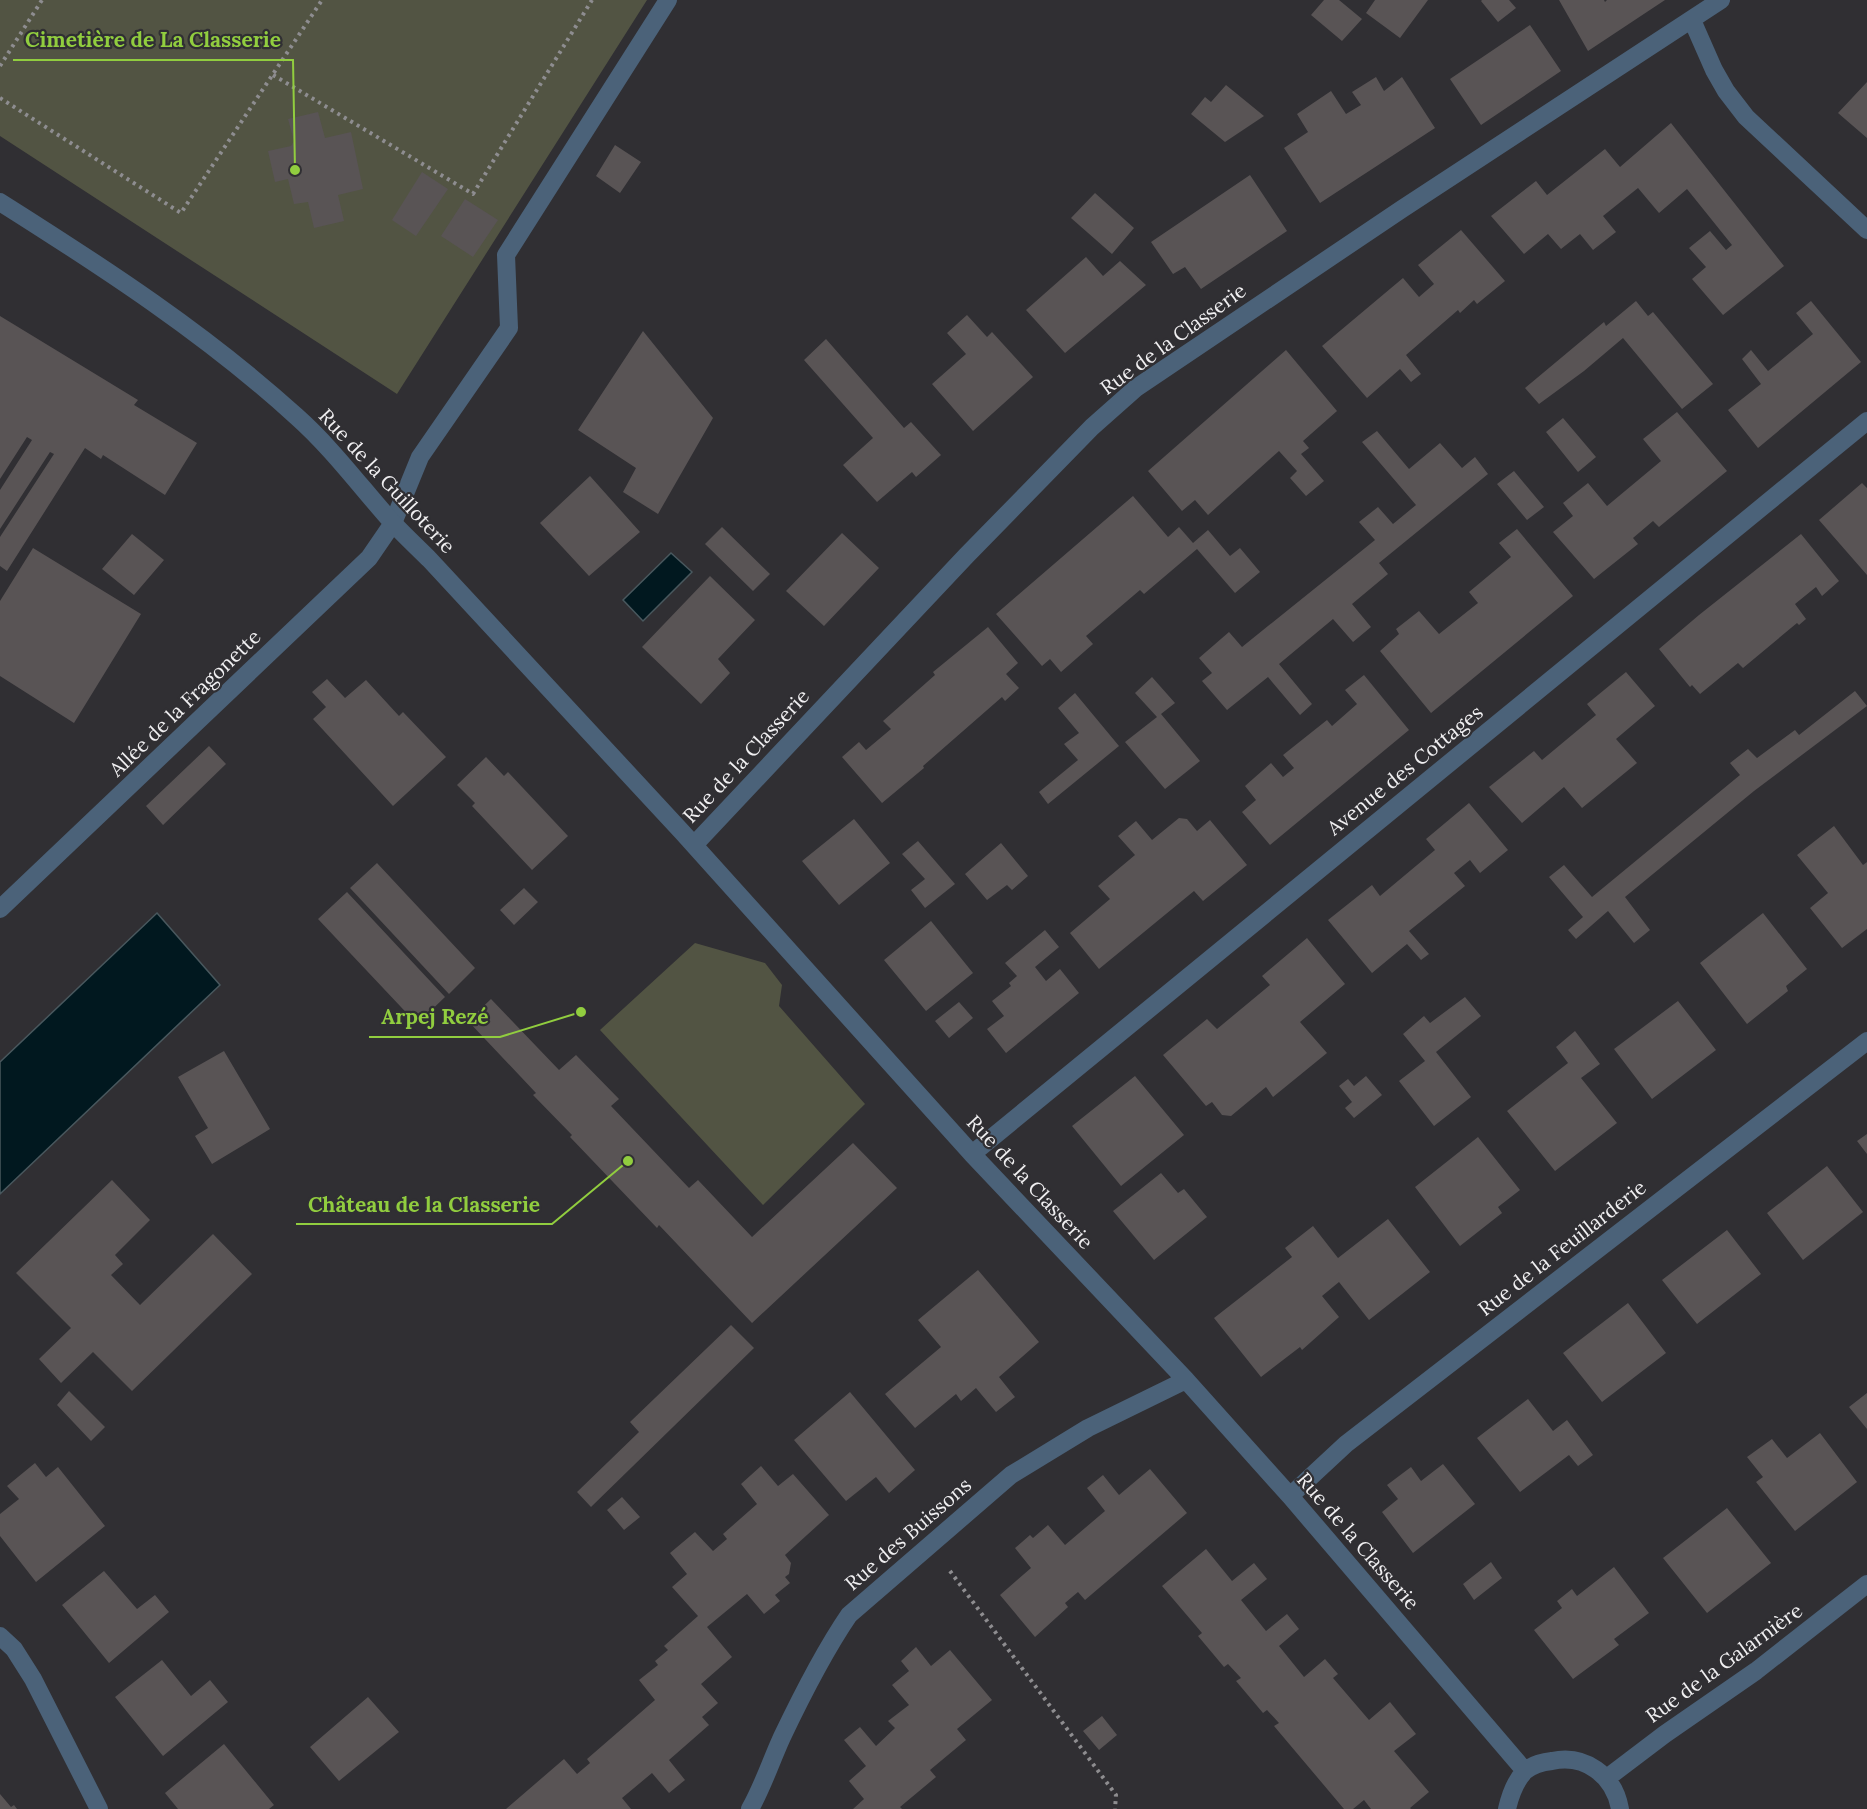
<svg xmlns="http://www.w3.org/2000/svg" width="1867" height="1809" font-family="Lora,serif">
<style>
.green{fill:#525443}
.water{fill:#01181f;stroke:#49585e;stroke-width:1.5}
.building{fill:#595455}
.lines{fill:none;stroke-linecap:round;stroke-linejoin:round}
.path{stroke:#8e8d90;stroke-width:4;stroke-dasharray:3 4.5;stroke-linecap:butt}
.service{stroke:#4b6279;stroke-width:18}
.minor{stroke:#4b6279;stroke-width:18}
.labels{text-anchor:middle;stroke-width:4.5;stroke-linejoin:round;paint-order:stroke}
.street-label{font-size:20px;fill:#f0eff1;stroke:#302f33}
.leader{fill:none;stroke:#91cd3f;stroke-width:2}
.callout-dot{fill:#91cd3f;stroke:#302f33;stroke-width:2}
.callout-label{font-size:21px;text-anchor:middle;font-weight:bold;fill:#91cd3f;stroke:#302f33;stroke-width:4.5;stroke-linejoin:round;paint-order:stroke}
</style>
<rect width="100%" height="100%" fill="#302f33"/>
<!-- green -->
<path class="green" d="M0,0H647L397,394L0,136Z
M695,943L765,963L782,985L779,1006L865,1104L763,1205L600,1030Z"/>
<!-- water -->
<path class="water" d="M671,553L692,572L643,621L623,600Z
M157,913L220,985L0,1194V1062Z"/>
<!-- building -->
<path class="building" d="M1324,0H1339L1362,19L1342,41L1311,15Z
M1375,0H1428L1400,38L1366,13Z
M1482,0H1509L1516,8L1498,22L1481,1Z
M1559,0H1604L1605,2L1607,0H1665L1588,51Z
M1530,25L1561,71L1481,125L1450,79Z
M1376,77L1384,91L1402,77L1435,128L1320,203L1284,148L1308,132L1297,114L1331,91L1346,114L1361,105L1352,92Z
M1867,82V138L1838,113Z
M1226,85L1264,116L1225,142L1191,114L1205,97L1211,102Z
M318,112L325,138L351,132L363,189L338,195L344,221L314,228L308,202L294,204L288,179L275,182L268,151L291,146L294,141L288,119Z
M1671,123L1784,266L1723,315L1692,279L1706,267L1689,248L1710,231L1726,250L1732,245L1687,189L1659,213L1638,188L1603,216L1616,232L1593,250L1580,234L1561,249L1548,234L1524,254L1491,216L1536,181L1547,195L1605,149L1620,167Z
M615,145L641,162L620,193L596,176Z
M422,172L448,189L416,236L392,220Z
M1250,175L1287,231L1201,289L1185,267L1173,274L1151,242Z
M1095,193L1134,228L1112,254L1071,218Z
M465,199L498,220L473,257L441,236Z
M1461,230L1505,281L1477,304L1474,300L1460,313L1458,310L1406,355L1421,374L1411,382L1400,369L1367,398L1322,346L1403,278L1419,297L1434,284L1418,265Z
M1086,257L1103,276L1120,261L1146,285L1065,353L1026,310Z
M1636,301L1648,316L1653,312L1713,384L1682,409L1623,338L1584,371L1539,404L1525,388L1604,322L1606,326Z
M1811,301L1861,362L1758,448L1728,410L1761,384L1742,359L1751,350L1768,371L1813,334L1796,313Z
M967,315L987,337L992,332L1033,377L973,431L932,384L966,354L947,333Z
M0,316L138,400L134,405L197,443L165,495L103,455L101,459L85,448L7,571L0,566V537L54,454L50,452L0,529V490L32,440L27,437L0,479Z
M643,331L713,418L658,514L623,492L636,468L578,430Z
M826,339L904,428L911,422L941,455L916,477L912,472L877,502L843,465L873,438L804,360Z
M1286,350L1337,411L1303,441L1309,448L1301,454L1324,481L1306,496L1290,478L1297,471L1279,451L1208,515L1195,500L1182,511L1148,471Z
M1677,412L1727,471L1659,527L1653,521L1633,538L1638,544L1594,579L1553,532L1573,516L1563,503L1588,483L1607,506L1661,461L1643,439Z
M1563,418L1596,457L1578,472L1546,432Z
M1377,431L1409,469L1440,443L1462,468L1475,457L1488,474L1379,563L1388,574L1352,604L1371,627L1353,642L1333,619L1279,664L1312,704L1300,715L1268,677L1227,710L1202,681L1212,673L1199,658L1229,632L1242,647L1375,540L1359,522L1378,507L1393,524L1416,505L1362,442Z
M1514,471L1544,507L1527,520L1497,484Z
M590,476L640,532L589,576L540,523Z
M1862,483L1867,488V575L1819,520Z
M1133,496L1168,537L1179,527L1193,543L1208,530L1230,556L1240,548L1260,572L1235,593L1197,549L1144,594L1140,590L1086,636L1093,644L1061,672L1050,659L1042,666L996,614Z
M722,527L770,574L753,591L705,544Z
M1517,529L1573,596L1431,713L1380,651L1399,634L1396,629L1419,611L1439,634L1478,603L1469,592L1511,557L1499,543Z
M842,533L879,568L824,626L786,591Z
M132,534L164,560L134,595L102,569Z
M1801,534L1839,581L1822,596L1816,587L1795,604L1806,619L1799,625L1797,623L1743,668L1738,663L1700,694L1692,685L1690,687L1659,649L1699,615Z
M33,548L141,614L74,723L0,676V601Z
M710,576L755,620L718,659L730,673L701,704L642,647Z
M988,627L1018,663L1006,674L1019,688L1005,701L1002,697L923,766L924,768L882,803L842,757L859,742L866,750L891,729L883,721L935,675L933,672Z
M1626,672L1655,706L1616,739L1637,763L1582,808L1564,787L1522,823L1489,787L1534,751L1542,760L1596,715L1587,704Z
M1364,675L1409,730L1270,845L1242,812L1256,800L1245,786L1271,763L1283,777L1294,768L1283,755L1327,720L1332,726L1357,704L1345,690Z
M1152,677L1175,703L1161,714L1200,761L1165,789L1125,742L1157,717L1135,693Z
M327,679L345,698L366,680L399,716L403,712L446,757L393,806L313,719L326,707L312,692Z
M1855,691L1867,706L1754,791L1625,897L1650,930L1634,943L1608,911L1576,939L1568,930L1583,917L1549,877L1564,865L1592,897L1740,775L1730,763L1748,749L1757,758L1795,730L1799,735Z
M1075,693L1119,746L1048,804L1039,792L1078,760L1064,744L1079,733L1058,708Z
M209,746L226,764L163,825L146,806Z
M486,757L504,776L508,772L568,836L532,870L472,806L475,803L457,785Z
M1469,803L1508,850L1480,873L1470,860L1454,873L1465,886L1409,931L1429,954L1421,960L1407,944L1372,973L1328,920L1372,885L1380,896L1435,850L1426,839Z
M1179,818L1187,819L1197,831L1210,820L1247,865L1203,901L1194,891L1099,969L1070,933L1110,899L1098,886L1135,855L1118,836L1136,821L1152,840Z
M854,819L890,863L839,905L802,861Z
M1834,826L1863,865L1867,862V929L1842,948L1810,908L1828,893L1797,855Z
M918,841L955,884L925,908L911,890L925,879L902,854Z
M1001,843L1028,876L1012,890L1007,885L987,900L965,874Z
M377,863L475,968L449,994L350,888Z
M524,888L538,902L514,925L500,910Z
M347,892L445,997L417,1024L318,919Z
M1763,913L1807,969L1786,986L1788,991L1747,1024L1700,963Z
M931,921L973,973L926,1011L884,960Z
M1045,930L1059,947L1035,967L1046,981L1060,969L1079,993L1006,1053L987,1029L1004,1016L992,1001L1011,986L1009,983L1017,976L1005,963Z
M1307,938L1345,984L1300,1022L1327,1053L1273,1097L1266,1087L1231,1116L1222,1115L1212,1102L1206,1106L1163,1055L1207,1019L1217,1029L1270,985L1262,976Z
M1465,997L1481,1016L1436,1052L1471,1097L1434,1126L1399,1081L1425,1061L1403,1034L1424,1016L1430,1023Z
M491,999L559,1070L576,1055L619,1099L611,1106L689,1188L698,1180L752,1237L853,1143L897,1188L752,1323L659,1225L657,1228L570,1137L572,1135L533,1095L536,1093L468,1021Z
M1678,1001L1716,1050L1652,1099L1614,1049Z
M959,1002L973,1018L949,1038L935,1021Z
M1575,1031L1600,1064L1581,1078L1617,1123L1555,1171L1507,1111L1568,1063L1556,1047Z
M224,1051L270,1129L212,1164L195,1136L208,1128L178,1077Z
M1135,1076L1184,1135L1121,1186L1072,1126Z
M1366,1076L1382,1095L1354,1118L1345,1108L1352,1102L1339,1086L1348,1079L1354,1086Z
M1867,1134V1154L1857,1141Z
M1478,1137L1520,1190L1498,1207L1502,1213L1460,1246L1415,1187Z
M1827,1166L1863,1212L1803,1260L1767,1213Z
M1161,1173L1178,1193L1184,1189L1207,1217L1154,1260L1113,1211Z
M112,1180L150,1220L115,1255L123,1264L111,1275L140,1305L213,1234L252,1274L132,1391L93,1352L61,1383L39,1359L71,1328L16,1273Z
M1388,1219L1430,1272L1369,1320L1339,1282L1322,1296L1339,1317L1302,1350L1300,1347L1261,1377L1214,1318L1292,1257L1285,1248L1313,1226L1338,1258Z
M1727,1230L1761,1274L1697,1324L1662,1280Z
M978,1270L1039,1342L999,1377L1015,1397L996,1412L976,1388L961,1401L956,1394L915,1428L885,1394L941,1347L918,1320Z
M1628,1303L1666,1353L1602,1402L1563,1353Z
M731,1325L754,1348L591,1507L577,1492L639,1432L630,1422Z
M69,1391L105,1427L91,1441L57,1405Z
M850,1392L915,1470L889,1493L876,1477L846,1501L794,1440Z
M1867,1393V1429L1849,1407Z
M1528,1399L1553,1431L1567,1420L1593,1455L1578,1466L1569,1455L1520,1492L1477,1438Z
M1820,1433L1857,1482L1795,1531L1756,1482L1763,1477L1747,1457L1772,1439L1787,1458Z
M35,1463L46,1477L58,1467L105,1526L36,1582L0,1536V1514L19,1499L7,1486Z
M1443,1464L1475,1504L1413,1553L1382,1512L1398,1499L1387,1485L1411,1467L1421,1481Z
M761,1466L778,1486L793,1474L829,1515L785,1555L791,1563L789,1574L785,1577L790,1583L775,1595L780,1601L764,1614L747,1594L707,1627L732,1657L701,1684L718,1703L702,1717L709,1725L669,1760L685,1780L669,1793L652,1773L622,1798L631,1809H506L564,1759L577,1774L590,1763L587,1759L655,1700L639,1680L658,1665L655,1661L668,1650L664,1646L698,1616L672,1587L687,1574L670,1553L695,1532L713,1551L727,1539L723,1534L757,1504L741,1484Z
M1150,1469L1187,1513L1085,1600L1078,1592L1065,1603L1068,1607L1035,1637L1000,1595L1031,1568L1015,1548L1030,1535L1033,1538L1048,1525L1065,1545L1105,1511L1087,1488L1103,1475L1119,1495Z
M622,1497L640,1517L624,1530L607,1510Z
M1727,1508L1771,1563L1707,1613L1663,1558Z
M1206,1549L1232,1581L1254,1563L1267,1579L1241,1600L1266,1631L1287,1614L1299,1629L1279,1646L1304,1677L1325,1659L1338,1674L1333,1678L1369,1720L1390,1702L1416,1734L1394,1751L1429,1792L1410,1808L1411,1809H1371L1364,1800L1353,1809H1344L1274,1726L1279,1723L1267,1710L1263,1713L1236,1681L1241,1678L1228,1664L1224,1667L1198,1636L1202,1633L1162,1586Z
M1491,1562L1502,1578L1474,1600L1463,1584Z
M1614,1567L1649,1613L1614,1639L1619,1645L1573,1679L1534,1630L1562,1608L1557,1601L1572,1589L1577,1596Z
M104,1571L137,1609L155,1595L169,1612L109,1663L62,1605Z
M916,1647L931,1666L950,1650L992,1700L957,1729L966,1740L930,1770L936,1777L900,1807L902,1809H853L864,1799L849,1781L866,1766L844,1740L860,1727L876,1746L895,1728L888,1721L909,1705L892,1685L909,1671L901,1661Z
M162,1660L191,1696L210,1680L228,1702L163,1756L115,1697Z
M368,1697L399,1732L339,1781L310,1747Z
M1102,1716L1117,1735L1099,1750L1083,1731Z
M224,1744L274,1805L269,1809H178L165,1793Z
M0,1794L11,1807L14,1805L17,1809H0Z"/>
<g class="lines">
<!-- path -->
<path class="path" d="M0,66L42,0
M273,75L473,194L592,0
M0,98L181,213L322,0
M950,1571L1116,1795L1115,1809"/>
<!-- service -->
<path class="service" d="M393,523L420,457L509,328L506,255L668,0"/>
<!-- minor -->
<path class="minor" d="M1692,20L1714,70L1726,91L1746,117L1867,230
M0,202C103,267 206,334 296,416C331,447 360,486 391,521C403,534 417,547 430,560L683,833L972,1154L1186,1380L1290,1496L1525,1771
M694,845L966,556L1092,427L1136,388L1402,209L1721,0
M0,909L369,558L393,523
M972,1154L1867,421
M1290,1496L1346,1444L1867,1041
M0,1636L14,1649L33,1679L99,1809
M1607,1778L1665,1734L1756,1671L1867,1584
M750,1809C763,1786 771,1761 782,1737C802,1695 823,1653 849,1615L1011,1475L1088,1428L1186,1380
M1507,1809C1510,1796 1515,1781 1525,1771C1532,1765 1543,1762 1552,1761C1585,1754 1614,1775 1620,1809"/>
</g>
<g class="labels">
<!-- street labels -->
<g class="street-label">
<text transform="translate(1173 339) rotate(-36)" y="7">Rue de la Classerie</text>
<text transform="translate(387 481) rotate(47)" y="7">Rue de la Guilloterie</text>
<text transform="translate(185 703) rotate(-44)" y="7">Allée de la Fragonette</text>
<text transform="translate(746 756) rotate(-47)" y="7">Rue de la Classerie</text>
<text transform="translate(1405 770) rotate(-39)" y="7">Avenue des Cottages</text>
<text transform="translate(1030 1182) rotate(47)" y="7">Rue de la Classerie</text>
<text transform="translate(1562 1248) rotate(-38)" y="7">Rue de la Feuillarderie</text>
<text transform="translate(908 1534) rotate(-41)" y="7">Rue des Buissons</text>
<text transform="translate(1358 1541) rotate(49)" y="7">Rue de la Classerie</text>
<text transform="translate(1724 1663) rotate(-36)" y="7">Rue de la Galarnière</text>
</g>
</g>
<!-- callouts -->
<path class="leader" d="M295 170L293 60H13M581 1012L500 1037H369M628 1161L552 1224H296"/>
<g class="callout-dot">
<circle cx="295" cy="170" r="6"/>
<circle cx="581" cy="1012" r="6"/>
<circle cx="628" cy="1161" r="6"/>
</g>
<g class="callout-label">
<text x="153" y="47">Cimetière de La Classerie</text>
<text x="435" y="1024">Arpej Rezé</text>
<text x="424" y="1212">Château de la Classerie</text>
</g>
</svg>
